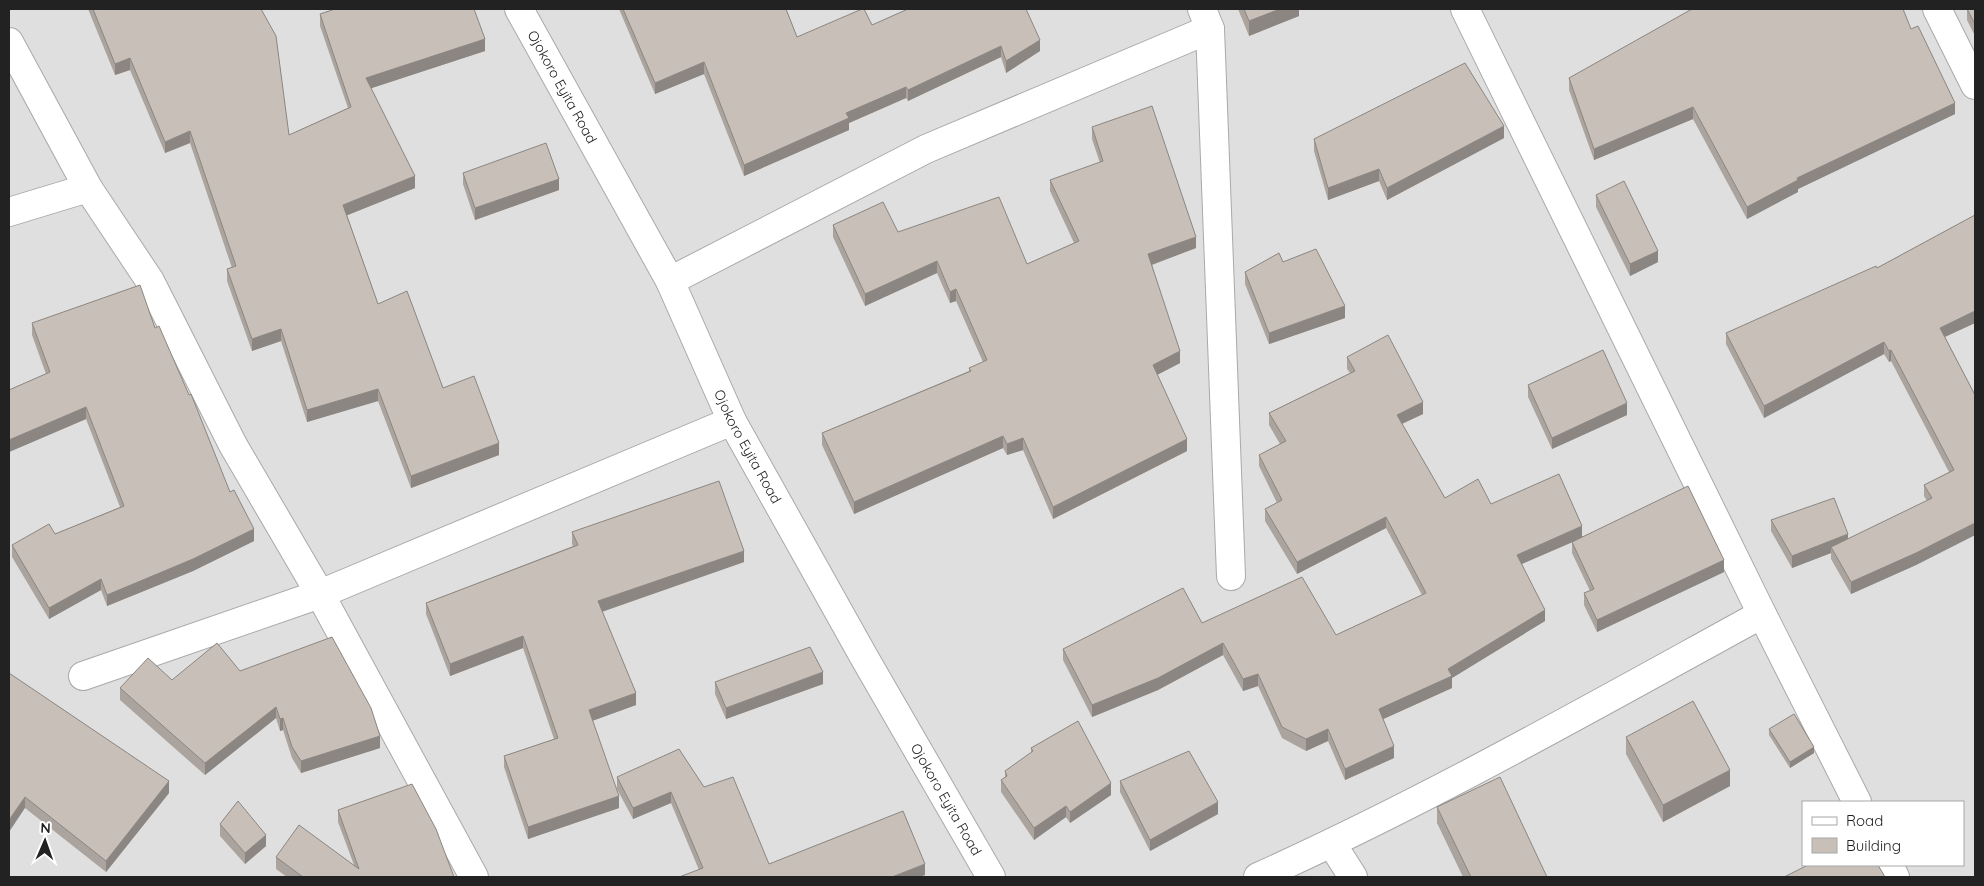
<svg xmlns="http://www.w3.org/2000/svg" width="1984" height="886" font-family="Quicksand,sans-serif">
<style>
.residential{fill:#e0dfdf;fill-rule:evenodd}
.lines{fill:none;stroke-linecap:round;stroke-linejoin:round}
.street-casing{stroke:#a9a9a9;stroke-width:30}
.street{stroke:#fff;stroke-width:28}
.wall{fill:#aba49e}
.shaded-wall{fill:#8b8681}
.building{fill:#c7bfb8;stroke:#8b8681}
.labels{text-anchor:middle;stroke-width:4;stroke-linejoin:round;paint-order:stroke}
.street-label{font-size:14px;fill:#222;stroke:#fff}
</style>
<rect width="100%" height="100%" fill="#f2efe9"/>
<!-- residential -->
<path class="residential" d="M9,9H1975V877H9ZM1803,802H1963V865H1803Z"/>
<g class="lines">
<!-- street casing -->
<g class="street-casing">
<g id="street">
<path id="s1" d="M519,9L670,281L732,421L864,657L991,877"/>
<path d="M1465,9L1762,614L1857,802"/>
<path d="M1937,9L1975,85"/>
<path d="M1210,29L1231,576"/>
<path d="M9,42L88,188L150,281L233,445L320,594L474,877"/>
<path d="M9,212L88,188"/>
<path d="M670,281L926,149L1210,29L1202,9"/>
<path d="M83,676L320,594L732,421"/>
<path d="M1332,844L1353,877"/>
<path d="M1889,865L1895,877"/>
<path d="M1258,877C1431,799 1596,705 1762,614"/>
</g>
</g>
<!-- street -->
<use href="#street" class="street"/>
</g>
<!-- wall -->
<path class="wall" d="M88,9H261L289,135L348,108L320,26V14L485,51L371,88L415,188L347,215L378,304L443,388L499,455L411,488L378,401L307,422L281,341L252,351L227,281V269L232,268L190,143L165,153L130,70L115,75Z
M619,9H786L797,37L872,25L1040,51L1006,73L1001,57L908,101L906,98L849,123V130L744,176L704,74L655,94Z
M1238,9H1299V16L1249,36Z
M1967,9H1975V36L1967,20Z
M1911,29L1955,114L1798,189V192L1747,219L1693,119L1594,160L1569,90V78Z
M1092,127L1196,248L1152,265L1180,363L1157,375L1187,451L1053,519L1023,450L1007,455L1003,448L854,514L822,445V433L969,371V368L983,362L956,301L950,303L937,273L865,306L833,237V225L898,232L1027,264L1074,243L1050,191V180L1100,163L1092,139Z
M1504,138L1387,200L1379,181L1328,200L1314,151V139Z
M463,173L559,190L475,220L463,184Z
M1596,195L1658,262L1630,276L1596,207Z
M1975,215V323L1945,337L1975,395V535L1916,565L1851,594L1831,559V553L1792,568L1771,531V520L1848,539L1927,501L1924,496V485L1949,472L1891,361L1889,362L1884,354L1764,418L1726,344V333L1877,268Z
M1283,262L1345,318L1269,344L1245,284V272Z
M32,323L155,328L230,492L254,541L193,571L107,606L101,590L49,619L12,557V545L55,534L120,507L86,419L9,452V390L46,374L32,335Z
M1347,357L1423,414L1402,424L1445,498L1491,504L1582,536L1724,572L1597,632L1584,605V593L1590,591L1572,553V542L1522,564L1545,621L1452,678V688L1383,719L1394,758L1345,780L1328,741L1306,751L1282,738L1258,686L1243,691L1223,655L1158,690L1092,717L1063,660V649L1202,623L1336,635L1422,595L1386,528L1297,574L1265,521V509L1277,503L1259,466V455L1280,444L1269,425V413L1350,373L1347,369Z
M1528,385L1627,415L1552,449L1528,397Z
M572,532L744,562L602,612L636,705L592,721L619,808L528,839L504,767V756L554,739L523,648L450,676L426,614V603L573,546L572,544Z
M240,671L380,748L301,773L292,758L283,730L280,731L276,718L205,775L120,700V688L172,680Z
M9,673L169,793L106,872L25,808Z
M715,682L823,684L726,719L715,694Z
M1769,729L1814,753L1790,768L1769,735Z
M1626,737L1730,786L1663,822L1626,754Z
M1031,748L1111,795L1070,823L1066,817L1034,840L1001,792V780L1005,777V771L1031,753Z
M617,777L704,787L769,864L925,875L699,870L671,803L633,819L617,789Z
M1120,781L1218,814L1150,851L1120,792Z
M1437,807L1547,877H1463L1437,823Z
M338,810L454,877H287L276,869V857L354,865L338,822Z
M220,824L266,846L245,864L220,836Z"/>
<!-- shaded-wall -->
<path class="shaded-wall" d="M1280,9H1299V16L1249,36V21Z
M485,39V51L366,90V78Z
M1040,40V51L1006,73V61Z
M1001,46V57L908,101V90Z
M130,58V70L115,75V64Z
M704,62V74L655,94V83Z
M906,87V98L849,123V130L744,176V165L846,113Z
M1955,103V114L1798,189V192L1747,219V207L1797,178Z
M1693,107V119L1594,160V149Z
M1504,126V138L1387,200V188Z
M190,131V143L165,153V142Z
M1379,169V181L1328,200V188Z
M415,176V188L343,217V205Z
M559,179V190L475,220V208Z
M1196,237V248L1148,266V254Z
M1658,251V262L1630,276V264Z
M937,261V273L865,306V294Z
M956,289V301L950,303V292Z
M1345,306V318L1269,344V333Z
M1975,311V323L1940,339V328Z
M281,329V341L252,351V339Z
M1884,342V354L1764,418V406Z
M1891,350V361L1889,362V351Z
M1180,351V363L1153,377V365Z
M378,389V401L307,422V410Z
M1423,402V414L1397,426V415Z
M1627,403V415L1552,449V438Z
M86,407V419L9,452V440Z
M1003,436V448L854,514V502Z
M1023,438V450L1007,455V444Z
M1187,439V451L1053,519V507Z
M499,443V455L411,488V476Z
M1386,517V528L1297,574V562Z
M1975,523V535L1916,565L1851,594V582Z
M1582,526V538L1517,566V555Z
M254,529V541L193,571L107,606V595Z
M1848,534V546L1831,547V553L1792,568V556Z
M744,551V562L598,613V601Z
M1724,560V572L1597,632V620Z
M101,579V590L49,619V608Z
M1545,610V621L1452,678V688L1379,721V709L1448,669Z
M523,636V648L450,676V664Z
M1223,643V655L1158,690L1092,717V705Z
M823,672V684L726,719V708Z
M1258,674V686L1243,691V679Z
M636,693V705L589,722V710Z
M276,707V718L205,775V763Z
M283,718V730L280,731V719Z
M1328,729V741L1306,751V739Z
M380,736V748L301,773V761Z
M1394,746V758L1345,780V769Z
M1814,747V753L1790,768V762Z
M1730,770V786L1663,822V805Z
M169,781V793L106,872V861Z
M1111,783V795L1070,823V812Z
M671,792V803L633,819V808Z
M619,796V808L528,839V827Z
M25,797V808L9,832V820Z
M1218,802V814L1150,851V840Z
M1066,806V817L1034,840V828Z
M266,835V846L245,864V853Z
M925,864V875L920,877H892Z"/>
<!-- building -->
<path class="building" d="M93,9H261L276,36L289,135L351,107L320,14L335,9H474L485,39L366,78L415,176L343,205L378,304L407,291L443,388L474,376L499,443L411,476L378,389L307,410L281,329L252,339L227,269L236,266L190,131L165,142L130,58L115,64Z
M623,9H786L797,37L862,9H864L872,25L908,9H1026L1040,40L1006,61L1001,46L908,90L906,87L846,113L849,118L744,165L704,62L655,83Z
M1244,9H1280L1249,21Z
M1692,9H1903L1911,29L1918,26L1955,103L1797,178L1798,180L1747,207L1693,107L1594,149L1569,78Z
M1967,9H1975V24Z
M1465,63L1504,126L1387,188L1379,169L1328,188L1314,139Z
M1152,106L1196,237L1148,254L1180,351L1153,365L1187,439L1053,507L1023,438L1007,444L1003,436L854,502L822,433L971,371L969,368L987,360L956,289L950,292L937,261L865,294L833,225L883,202L898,232L999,197L1027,264L1079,241L1050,180L1103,161L1092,127Z
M546,143L559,179L475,208L463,173Z
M1624,181L1658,251L1630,264L1596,195Z
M1975,215V311L1940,328L1975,395V523L1916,553L1851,582L1831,547L1932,498L1924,485L1954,470L1891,350L1889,351L1884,342L1764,406L1726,333L1876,266L1877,268Z
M1316,249L1345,306L1269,333L1245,272L1279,253L1283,262Z
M140,285L155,328L159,326L189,395L191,394L230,492L234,490L254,529L193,559L107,595L101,579L49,608L12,545L49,524L55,534L124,506L86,407L9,440V390L50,372L32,323Z
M1388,335L1423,402L1397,415L1445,498L1478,479L1491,504L1559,474L1582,526L1517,555L1545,610L1448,669L1452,676L1379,709L1394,746L1345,769L1328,729L1306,739L1282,727L1258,674L1243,679L1223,643L1158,678L1092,705L1063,649L1183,588L1202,623L1302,577L1336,635L1426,593L1386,517L1297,562L1265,509L1282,500L1259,455L1286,441L1269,413L1355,371L1347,357Z
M1603,350L1627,403L1552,438L1528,385Z
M719,481L744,551L598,601L636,693L589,710L619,796L528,827L504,756L558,738L523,636L450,664L426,603L578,545L572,532Z
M1688,486L1724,560L1597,620L1584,593L1594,589L1572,542Z
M1834,498L1848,534L1792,556L1771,520Z
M332,637L371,708L380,736L301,761L292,747L283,718L280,719L276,707L205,763L120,688L148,658L172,680L217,643L240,671Z
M810,647L823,672L726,708L715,682Z
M9,673L169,781L106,861L25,797L9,820Z
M1693,701L1730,770L1663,805L1626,737Z
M1794,714L1814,747L1790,762L1769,729Z
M1078,721L1111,783L1070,812L1066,806L1034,828L1001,780L1007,776L1005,771L1033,751L1031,748Z
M679,749L704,787L733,777L769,864L903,811L925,864L892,877H679L703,868L671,792L633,808L617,777Z
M1189,751L1218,802L1150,840L1120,781Z
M1500,777L1547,877H1471L1437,807Z
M412,784L436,829L454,877H303L276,857L299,825L359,869L338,810Z
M238,801L266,835L245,853L220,824Z
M1808,865H1878L1885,877H1784Z"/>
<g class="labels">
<!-- street labels -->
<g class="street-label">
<text dy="5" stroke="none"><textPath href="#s1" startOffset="89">Ojokoro Eyita Road</textPath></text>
<text dy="5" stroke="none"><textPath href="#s1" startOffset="494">Ojokoro Eyita Road</textPath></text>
<text dy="5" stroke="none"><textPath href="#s1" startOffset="899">Ojokoro Eyita Road</textPath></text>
</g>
</g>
<!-- border -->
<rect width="1984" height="886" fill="none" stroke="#222222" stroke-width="20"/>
<!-- legend -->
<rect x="1802" y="801" width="162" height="65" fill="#ffffff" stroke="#a7a7a7"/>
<rect x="1812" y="817" width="25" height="8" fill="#ffffff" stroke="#a7a7a7"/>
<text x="1846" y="826" font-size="15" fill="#222222">Road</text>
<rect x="1812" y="838" width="25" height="15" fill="#c7bfb8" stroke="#a7a7a7"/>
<text x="1846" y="851" font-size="15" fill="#222222">Building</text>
<!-- north arrow -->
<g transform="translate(45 841) rotate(2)" stroke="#ffffff" stroke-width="4" paint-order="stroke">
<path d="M0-4L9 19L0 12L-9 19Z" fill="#222222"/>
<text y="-8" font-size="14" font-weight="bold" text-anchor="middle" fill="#222222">N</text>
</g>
</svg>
